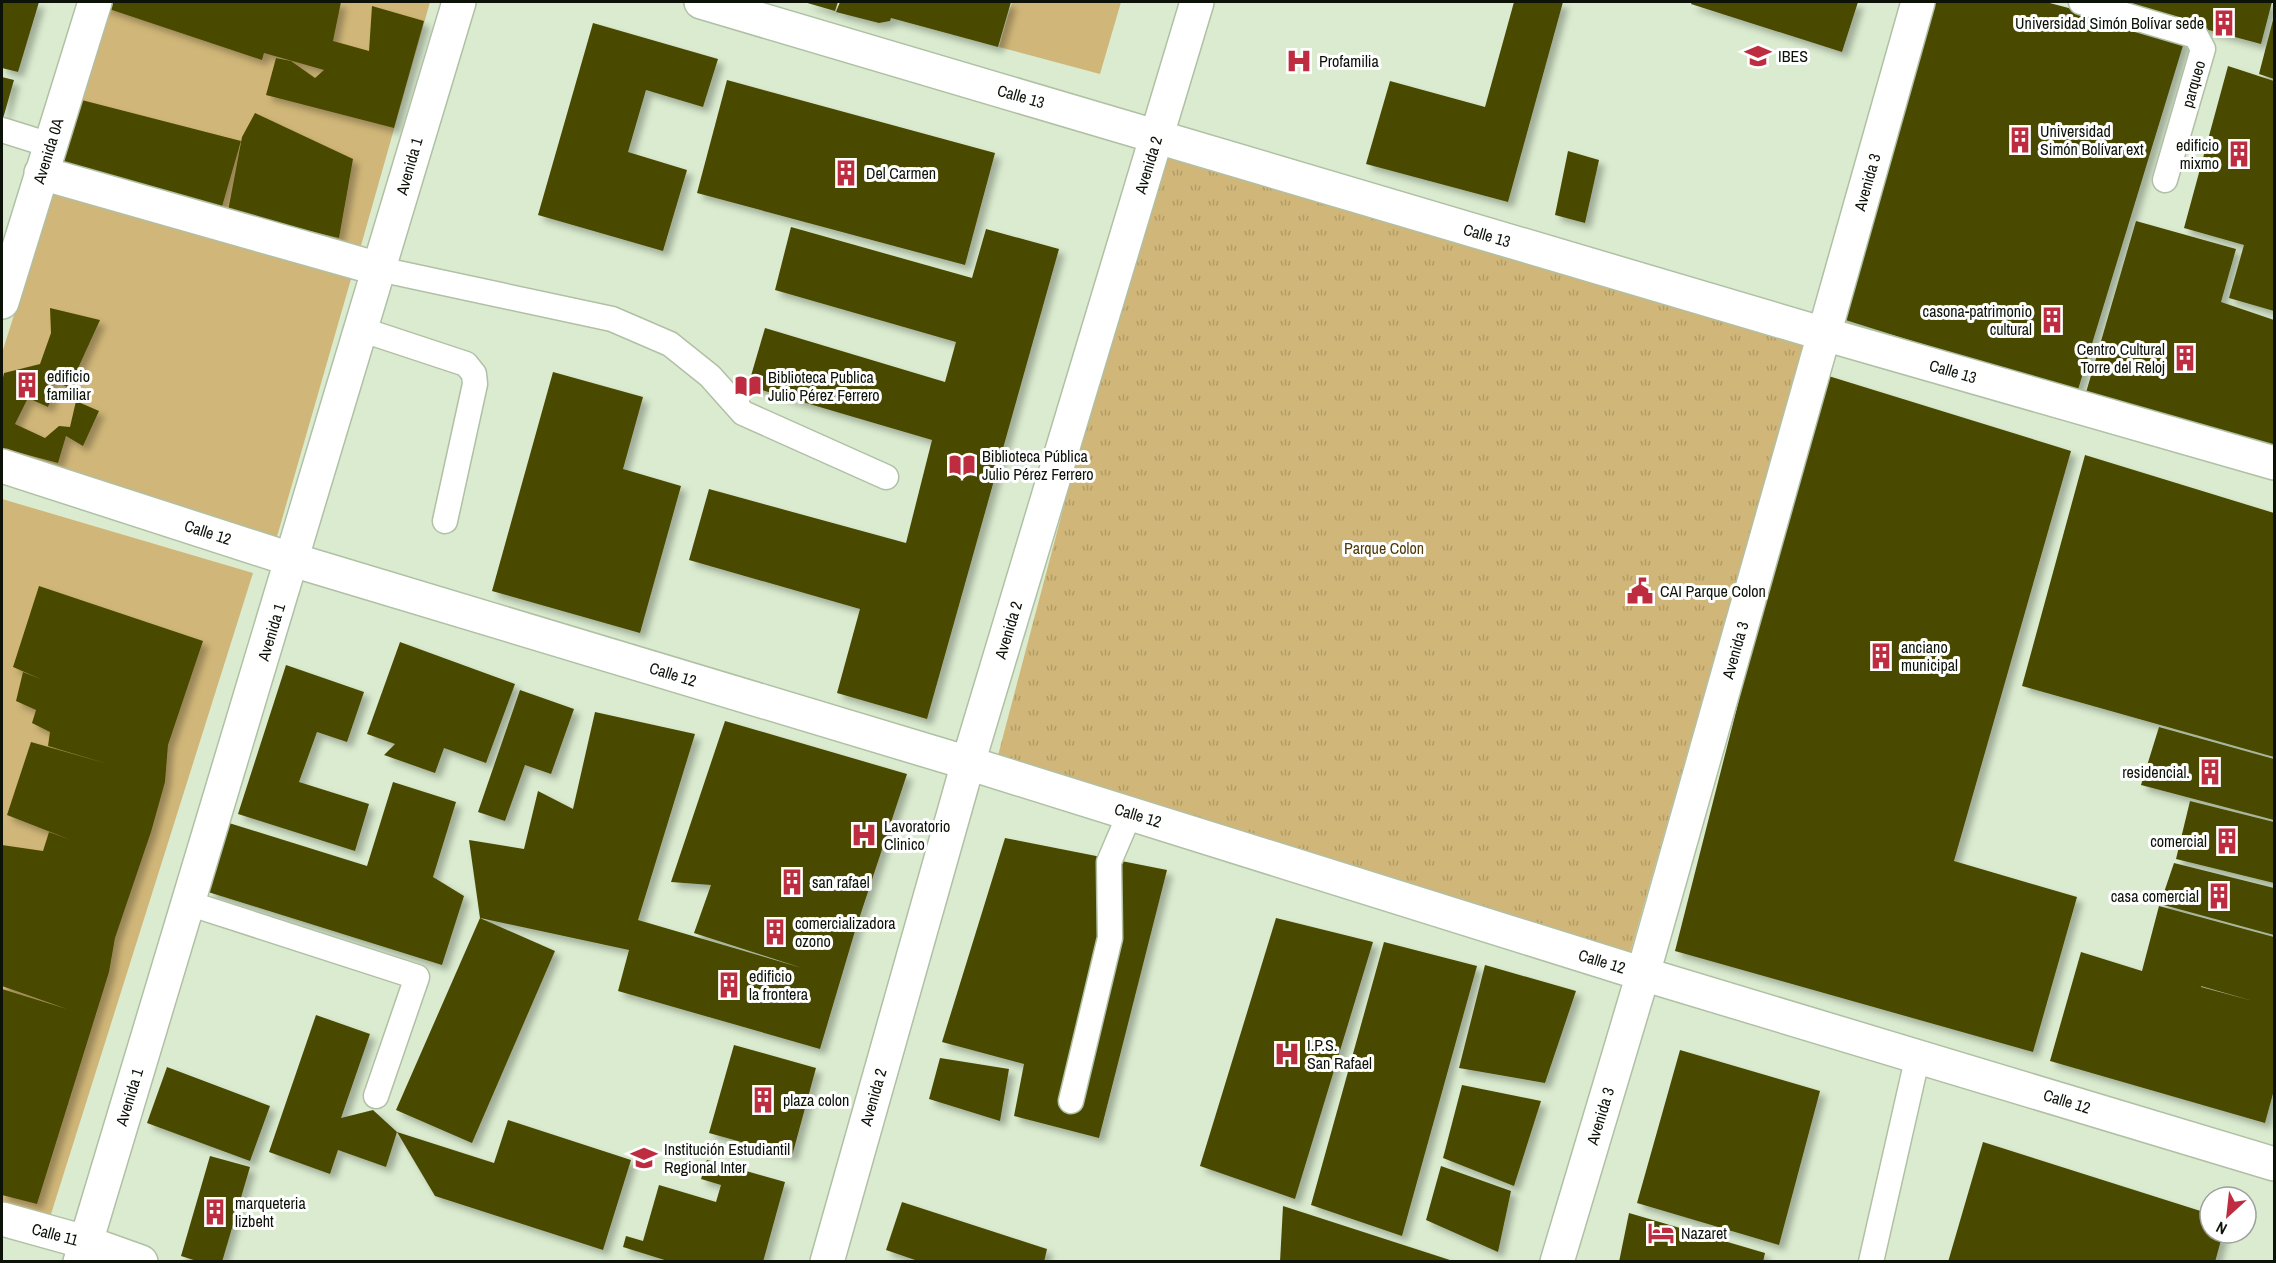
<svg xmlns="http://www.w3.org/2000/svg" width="2276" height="1263" font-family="'Archivo Narrow',sans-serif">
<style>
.green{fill:#d0b678}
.park{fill:url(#park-tufts)}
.building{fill:#4a4a00;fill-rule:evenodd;filter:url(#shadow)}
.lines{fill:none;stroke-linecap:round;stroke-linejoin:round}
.service-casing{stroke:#b0c0a5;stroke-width:27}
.minor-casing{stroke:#b0c0a5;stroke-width:36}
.tertiary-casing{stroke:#b0c0a5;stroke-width:36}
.service{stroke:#fff;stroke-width:24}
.minor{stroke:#fff;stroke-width:33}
.tertiary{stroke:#fff;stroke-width:33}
.labels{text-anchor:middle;stroke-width:6;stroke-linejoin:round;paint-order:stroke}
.poi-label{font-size:16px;fill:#0c1208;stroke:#fff;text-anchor:start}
.street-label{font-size:16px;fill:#0c1208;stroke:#fff}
.park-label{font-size:16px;fill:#4e3b05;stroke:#fff}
</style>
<defs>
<pattern id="park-tufts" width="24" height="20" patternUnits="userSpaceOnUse" patternTransform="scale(1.5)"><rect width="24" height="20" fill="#d0b678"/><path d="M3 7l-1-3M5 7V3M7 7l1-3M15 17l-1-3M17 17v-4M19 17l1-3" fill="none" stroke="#b19b66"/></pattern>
<filter id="shadow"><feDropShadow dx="5.5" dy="5.5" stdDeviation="3" flood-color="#0004"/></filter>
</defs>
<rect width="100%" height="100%" fill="#daebcf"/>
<!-- green -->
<path class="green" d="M102,2H430L360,249L50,163Z
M1012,2H1121L1100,74L999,47Z
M54,188L353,272L274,547L2,465V353Z
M2,499L253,573L46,1230L2,1216Z"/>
<!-- park -->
<path class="park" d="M1159,146L1804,343L1629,957L996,763Z"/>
<!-- building -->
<path class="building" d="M2,2H39L18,72L2,68Z
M102,2H341L333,41L369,51L372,6L424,21L394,128L266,95L276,58L291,61L315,78L324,70L264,53L262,60L100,6Z
M804,2H838L835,11Z
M840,2H1011L998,47L891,18L890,21L879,23L836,12Z
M1514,2H1563L1508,202L1366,164L1390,81L1485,107Z
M1692,2H1858L1842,52L1691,4Z
M1923,2H2046L2185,39L2077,393L1836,317Z
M2104,2H2272L2261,44Z
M2274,16V79L2259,74Z
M593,23L718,59L703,107L646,90L628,152L687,170L663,251L538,215Z
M2228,66L2274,81V311L2229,298L2244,245L2184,228Z
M2,77L14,80L2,122Z
M727,80L995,153L965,265L697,193Z
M70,97L241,141L221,210L50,163Z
M255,113L353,159L339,238L228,211L242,137Z
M1568,151L1599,160L1585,223L1555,215Z
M2136,221L2236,249L2221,302L2274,320V450L2085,396Z
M791,227L972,278L986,229L1059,249L927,719L837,693L860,609L689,560L709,489L906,543L932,440L748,386L765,328L945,382L956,342L775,290Z
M50,308L100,320L69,388L52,379L53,394L48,407L28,398L15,424L45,438L59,426L70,427L76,401L99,411L83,446L66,436L58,463L2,448V382L4,373L40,364L51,333Z
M553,372L643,397L623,469L681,486L640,633L492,591Z
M1822,374L2071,451L1954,861L2077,897L2033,1052L1675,951Z
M2085,455L2274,513V757L2022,686Z
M39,586L203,641L168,745L165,782L151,832L115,938L109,972L37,1204L2,1195V989L67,1009L2,986V845L43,851L49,832L71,840L7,815L31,742L108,764L48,746L50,732L32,723L36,710L16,701L23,672L43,680L13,667Z
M400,642L515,684L486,763L444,748L435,773L384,755L395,744L367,734Z
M286,665L364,692L347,742L317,732L299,782L369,804L355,851L238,814Z
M520,690L574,709L551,774L525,765L505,821L478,812Z
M595,712L695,734L638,920L802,968L694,933L711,885L671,882L725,721L907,774L855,931L820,1049L618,991L629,950L480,918L469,840L524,849L538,791L573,809Z
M2159,727L2274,759V820L2141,785Z
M393,782L456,802L433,877L464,896L442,965L208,892L229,823L367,866Z
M2190,801L2274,822V883L2176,859Z
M1005,838L1167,870L1099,1138L1014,1116L1024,1064L942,1042Z
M2174,863L2274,888V935L2160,904Z
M2159,906L2274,937V1090L2265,1123L2050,1061L2081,952L2142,971ZM2201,986L2253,1001L2201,987Z
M480,918L555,951L472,1143L396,1110Z
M1276,918L1373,942L1295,1199L1200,1166Z
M1384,942L1477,966L1402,1236L1311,1205Z
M1485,965L1576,991L1545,1083L1459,1068Z
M316,1015L370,1034L341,1118L373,1110L397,1132L386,1167L338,1150L330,1174L269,1152Z
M734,1045L816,1068L792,1156L709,1133Z
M1680,1050L1820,1091L1779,1245L1637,1203Z
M940,1058L1009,1069L1000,1121L929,1099Z
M167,1067L270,1106L250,1161L147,1123Z
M1462,1085L1541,1101L1514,1186L1443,1158Z
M508,1120L631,1160L603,1250L435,1196L397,1132L494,1163Z
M1983,1142L2210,1214V1233H2223L2215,1262H1948Z
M210,1156L250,1167L222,1262H200L181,1256Z
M707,1160L785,1182L763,1262H671L623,1247L626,1236L643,1241L659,1185L716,1202L721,1185L701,1179Z
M1441,1166L1511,1191L1498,1252L1426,1220Z
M902,1202L1047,1249L1044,1262H921L886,1250Z
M1283,1206L1453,1261V1262H1280Z
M1629,1213L1765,1253L1763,1262H1619Z"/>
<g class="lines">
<!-- service casing -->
<g class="service-casing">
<path id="service" d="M2081,2L2196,36L2203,49L2165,180
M2,130L50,145
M379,269L612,319L670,344L710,376L743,413L886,477
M360,329L466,364L474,374L475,384L445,521
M188,903L417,977L376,1096
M1071,1101L1110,938L1109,862L1130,813
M1871,1262L1918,1055"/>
</g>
<!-- minor casing -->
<g class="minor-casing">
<path id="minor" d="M701,2L1824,334L2274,463
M41,173L379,269
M2,302L95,2
M2,466L293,560L968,763L1643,974L2274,1164
M827,1262L968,763L1197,2
M1557,1262L1643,974L1918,2"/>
</g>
<!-- tertiary casing -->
<g class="tertiary-casing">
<path id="tertiary" d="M2,1219L85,1242L141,1262
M80,1262L459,2"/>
</g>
<!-- service -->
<use href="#service" class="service"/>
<!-- minor -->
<use href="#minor" class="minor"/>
<!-- tertiary -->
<use href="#tertiary" class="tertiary"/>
</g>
<!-- icons -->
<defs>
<g id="building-bare" transform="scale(2.07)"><path d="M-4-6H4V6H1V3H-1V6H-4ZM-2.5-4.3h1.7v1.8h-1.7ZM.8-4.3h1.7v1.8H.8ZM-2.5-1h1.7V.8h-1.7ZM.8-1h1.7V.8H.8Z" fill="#bd2d3f" stroke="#fff" stroke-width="2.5" paint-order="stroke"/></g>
<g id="university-bare" transform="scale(2.07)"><path d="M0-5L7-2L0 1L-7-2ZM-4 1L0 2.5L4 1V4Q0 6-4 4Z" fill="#bd2d3f" stroke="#fff" stroke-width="2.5" paint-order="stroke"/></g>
<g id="hospital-bare" transform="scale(2.07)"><path d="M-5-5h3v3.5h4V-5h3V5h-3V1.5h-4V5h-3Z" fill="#bd2d3f" stroke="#fff" stroke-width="2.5" paint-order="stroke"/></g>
<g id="library-bare" transform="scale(2.07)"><path d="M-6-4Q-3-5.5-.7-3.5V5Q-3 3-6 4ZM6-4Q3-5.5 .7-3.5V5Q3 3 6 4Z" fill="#bd2d3f" stroke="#fff" stroke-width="2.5" paint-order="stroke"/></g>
<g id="civic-bare" transform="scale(2.07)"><path d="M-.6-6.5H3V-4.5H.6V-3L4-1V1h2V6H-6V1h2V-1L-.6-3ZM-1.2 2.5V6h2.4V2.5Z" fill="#bd2d3f" stroke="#fff" stroke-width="2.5" paint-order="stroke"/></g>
<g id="school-bare" transform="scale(2.07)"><path d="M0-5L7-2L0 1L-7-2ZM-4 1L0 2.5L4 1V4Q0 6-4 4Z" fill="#bd2d3f" stroke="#fff" stroke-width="2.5" paint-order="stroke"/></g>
<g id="hotel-bare" transform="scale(2.07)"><path d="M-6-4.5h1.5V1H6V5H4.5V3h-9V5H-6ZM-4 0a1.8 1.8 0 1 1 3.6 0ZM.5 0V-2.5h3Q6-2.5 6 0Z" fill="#bd2d3f" stroke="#fff" stroke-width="2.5" paint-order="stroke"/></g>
</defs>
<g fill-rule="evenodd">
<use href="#building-bare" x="2224" y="23"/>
<use href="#university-bare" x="1758" y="56"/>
<use href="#hospital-bare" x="1299" y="61"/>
<use href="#building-bare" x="2020" y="140"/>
<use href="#building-bare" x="2239" y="154"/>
<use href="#building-bare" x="846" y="173"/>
<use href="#building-bare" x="2052" y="320"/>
<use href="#building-bare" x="2185" y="358"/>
<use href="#building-bare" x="27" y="385"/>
<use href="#library-bare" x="748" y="386"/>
<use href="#library-bare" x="962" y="465"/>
<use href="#civic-bare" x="1640" y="591"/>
<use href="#building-bare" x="1881" y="656"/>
<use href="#building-bare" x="2210" y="772"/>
<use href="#hospital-bare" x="864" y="835"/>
<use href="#building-bare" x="2227" y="841"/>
<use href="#building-bare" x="792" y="882"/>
<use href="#building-bare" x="2219" y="896"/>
<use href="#building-bare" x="775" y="932"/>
<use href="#building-bare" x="729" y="985"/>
<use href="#hospital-bare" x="1287" y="1054"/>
<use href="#building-bare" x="763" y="1100"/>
<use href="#school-bare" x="644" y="1158"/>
<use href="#building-bare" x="215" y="1212"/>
<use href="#hotel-bare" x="1661" y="1233"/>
</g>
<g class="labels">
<!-- poi labels -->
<g class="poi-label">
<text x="2204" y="29" text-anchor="end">Universidad Simón Bolívar sede</text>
<text x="1778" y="62">IBES</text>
<text x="1319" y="67">Profamilia</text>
<text x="2040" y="137">Universidad<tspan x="2040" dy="18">Simón Bolívar ext</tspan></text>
<text x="2219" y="151" text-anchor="end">edificio<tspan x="2219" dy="18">mixmo</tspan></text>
<text x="866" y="179">Del Carmen</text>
<text x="2032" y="317" text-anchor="end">casona-patrimonio<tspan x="2032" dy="18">cultural</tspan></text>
<text x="2165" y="355" text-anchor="end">Centro Cultural<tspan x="2165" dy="18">Torre del Reloj</tspan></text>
<text x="47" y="382">edificio<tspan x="47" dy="18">familiar</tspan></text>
<text x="768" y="383">Biblioteca Publica<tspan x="768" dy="18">Julio Pérez Ferrero</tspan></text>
<text x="982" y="462">Biblioteca Pública<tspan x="982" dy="18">Julio Pérez Ferrero</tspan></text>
<text x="1660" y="597">CAI Parque Colon</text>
<text x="1901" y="653">anciano<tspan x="1901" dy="18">municipal</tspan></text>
<text x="2190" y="778" text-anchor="end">residencial.</text>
<text x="884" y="832">Lavoratorio<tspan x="884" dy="18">Clinico</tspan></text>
<text x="2207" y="847" text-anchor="end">comercial</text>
<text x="812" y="888">san rafael</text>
<text x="2199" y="902" text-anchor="end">casa comercial</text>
<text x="795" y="929">comercializadora<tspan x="795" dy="18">ozono</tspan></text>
<text x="749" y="982">edificio<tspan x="749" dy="18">la frontera</tspan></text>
<text x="1307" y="1051">I.P.S.<tspan x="1307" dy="18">San Rafael</tspan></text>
<text x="783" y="1106">plaza colon</text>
<text x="664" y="1155">Institución Estudiantil<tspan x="664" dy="18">Regional Inter</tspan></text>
<text x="235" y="1209">marqueteria<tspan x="235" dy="18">lizbeht</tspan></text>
<text x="1681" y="1239">Nazaret</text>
</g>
<!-- street labels -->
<g class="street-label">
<text transform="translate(2193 84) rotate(-74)" y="6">parqueo</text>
<text transform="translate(1021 96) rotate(16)" y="6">Calle 13</text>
<text transform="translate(48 151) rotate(-73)" y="6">Avenida 0A</text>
<text transform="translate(1148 165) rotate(-73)" y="6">Avenida 2</text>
<text transform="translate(409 166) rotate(-74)" y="6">Avenida 1</text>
<text transform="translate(1867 182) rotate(-74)" y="6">Avenida 3</text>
<text transform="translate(1487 235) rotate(16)" y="6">Calle 13</text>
<text transform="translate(1953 371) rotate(16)" y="6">Calle 13</text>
<text transform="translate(208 532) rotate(18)" y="6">Calle 12</text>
<text transform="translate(1008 630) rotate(-73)" y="6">Avenida 2</text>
<text transform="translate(271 632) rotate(-73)" y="6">Avenida 1</text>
<text transform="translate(1735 650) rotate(-74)" y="6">Avenida 3</text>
<text transform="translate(673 674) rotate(17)" y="6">Calle 12</text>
<text transform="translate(1138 815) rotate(17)" y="6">Calle 12</text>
<text transform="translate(1602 961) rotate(17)" y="6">Calle 12</text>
<text transform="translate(129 1097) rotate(-73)" y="6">Avenida 1</text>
<text transform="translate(873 1097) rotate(-74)" y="6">Avenida 2</text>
<text transform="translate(2067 1101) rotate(17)" y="6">Calle 12</text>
<text transform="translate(1600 1116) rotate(-73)" y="6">Avenida 3</text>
<text transform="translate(55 1234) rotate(15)" y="6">Calle 11</text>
</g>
<!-- park labels -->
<g class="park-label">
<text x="1384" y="554">Parque Colon</text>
</g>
</g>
<!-- border -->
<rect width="2276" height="1263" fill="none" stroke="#0c1208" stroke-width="6"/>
<!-- north arrow -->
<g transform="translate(2228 1215) rotate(207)"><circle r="28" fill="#ffffff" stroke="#9ea09c" stroke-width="1.5"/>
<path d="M0-4.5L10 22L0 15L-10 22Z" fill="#bd2d3f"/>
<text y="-9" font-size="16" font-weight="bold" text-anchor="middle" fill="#0c1208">N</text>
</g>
</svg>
